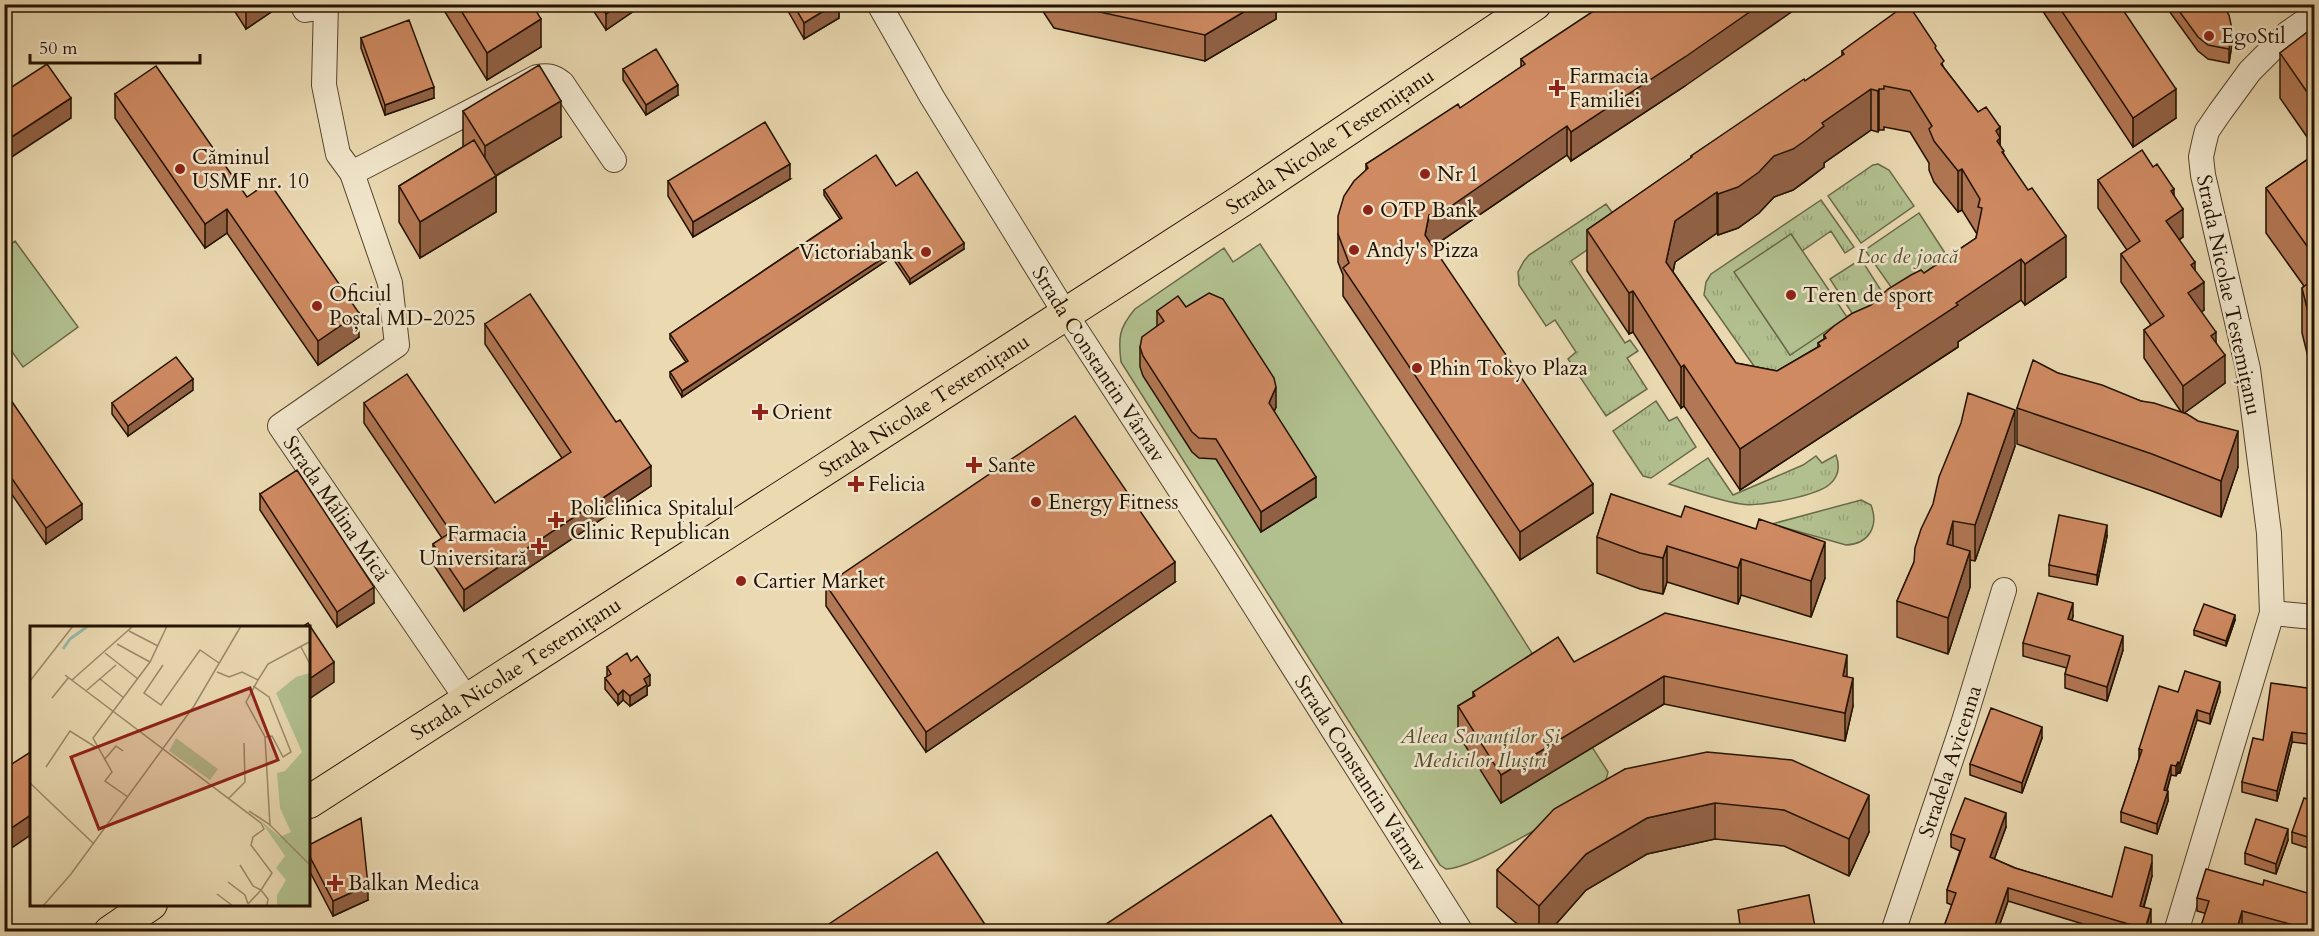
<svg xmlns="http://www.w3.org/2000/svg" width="2319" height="936" font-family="Cardo,serif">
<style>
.grass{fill:url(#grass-tufts);stroke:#6a6948;stroke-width:1.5}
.park{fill:#b2c08f;stroke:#6a6948;stroke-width:1.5}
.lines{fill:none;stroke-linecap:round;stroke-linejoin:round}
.minor-casing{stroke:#55442c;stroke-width:26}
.major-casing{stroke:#231200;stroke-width:34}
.minor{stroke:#f1e6cc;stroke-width:24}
.major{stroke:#ead9b1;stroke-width:32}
.wall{fill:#b27754;stroke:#231200;stroke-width:1.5;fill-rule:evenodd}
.shaded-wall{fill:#916145;stroke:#231200;stroke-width:1.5}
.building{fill:#cf8a62;stroke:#231200;stroke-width:1.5;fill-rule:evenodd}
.poi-dot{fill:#8f2418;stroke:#f1e6cc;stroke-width:2}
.labels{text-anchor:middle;stroke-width:5;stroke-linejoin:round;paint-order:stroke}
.poi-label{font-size:21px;fill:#231200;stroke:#f1e6cc;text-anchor:start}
.street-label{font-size:21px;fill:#231200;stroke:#f1e6cc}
.park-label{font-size:21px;font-style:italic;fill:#554f32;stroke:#f1e6cc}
.inset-river{fill:none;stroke:#98baaa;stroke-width:3}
.inset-road{fill:none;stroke:#9a896a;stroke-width:1.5}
.view{fill:#8f2418;fill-opacity:0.15;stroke:#8f2418;stroke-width:3}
.inset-edge{fill:none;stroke:#231200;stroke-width:3}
</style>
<defs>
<pattern id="grass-tufts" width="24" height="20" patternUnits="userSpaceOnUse" patternTransform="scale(1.5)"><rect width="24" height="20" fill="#b2c08f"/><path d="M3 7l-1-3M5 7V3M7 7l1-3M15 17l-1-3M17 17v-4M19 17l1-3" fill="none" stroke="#99a47a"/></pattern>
</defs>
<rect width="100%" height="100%" fill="#ead9b1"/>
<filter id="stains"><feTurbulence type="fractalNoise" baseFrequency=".00333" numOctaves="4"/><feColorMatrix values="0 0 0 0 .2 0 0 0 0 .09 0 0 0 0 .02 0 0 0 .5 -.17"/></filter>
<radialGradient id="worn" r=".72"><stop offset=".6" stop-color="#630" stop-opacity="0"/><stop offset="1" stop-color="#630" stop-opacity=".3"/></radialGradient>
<!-- grass -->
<path class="grass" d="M1878,164L1889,170L1914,206L1861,243L1828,196L1873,165Z
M1821,200L1854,247L1845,253L1831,231L1802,251L1791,234L1735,273L1790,355L1852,313L1830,279L1861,259L1889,303L1775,380L1761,376L1704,295L1706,282L1711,274Z
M1606,204L1622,226L1571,261L1625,343L1630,340L1638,351L1627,358L1647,389L1606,416L1568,359L1576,352L1555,320L1546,326L1519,285L1518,272L1524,261L1529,255Z
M1656,401L1669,421L1677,417L1696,447L1651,478L1643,476L1613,431Z
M1836,455C1840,466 1839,476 1830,484C1817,496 1758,507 1741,504C1717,500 1692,491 1669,484L1708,458L1733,495L1803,465L1816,456L1822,463Z
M1861,500L1871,505C1879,526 1869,544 1846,545L1772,524Z"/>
<!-- park -->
<path class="park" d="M1919,213L1945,253L1944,262L1898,297L1865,250Z
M1791,234L1847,317L1790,355L1734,272Z
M15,241L78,327L23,367L5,342V249Z
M1260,244L1493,592L1608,772C1607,776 1606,782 1603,785C1584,805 1472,869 1446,869L1440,865L1121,362C1118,337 1119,328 1135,309L1224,248L1233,262Z"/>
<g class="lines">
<!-- minor casing -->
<g class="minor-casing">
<g id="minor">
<path d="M302,4L305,10L325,7"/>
<path id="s1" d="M326,4L324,85L338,154L352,173L390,283L397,345L280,426L468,701"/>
<path id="s2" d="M879,4L932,97L1065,313L1225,559L1461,932"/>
<path d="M352,173L537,77C548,75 553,76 562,83L614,160"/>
<path d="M2272,613L2314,617"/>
<path id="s3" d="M1893,932L1963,724L2004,590"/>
<path d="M2176,932L2272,613L2269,533L2248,369L2203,175L2201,157L2204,143L2207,131L2220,112L2250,71L2288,33L2314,15"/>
</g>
</g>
<!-- major casing -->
<g class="major-casing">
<g id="major">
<path id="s4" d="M309,802L1241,201L1535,4"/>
<path d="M110,932L151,904"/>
</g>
</g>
<!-- minor -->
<use href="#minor" class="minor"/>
<!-- major -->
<use href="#major" class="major"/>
</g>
<!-- wall -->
<path class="wall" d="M230,4H283L246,29Z
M440,4H532L541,47L487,80Z
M589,4H644L606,30Z
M784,4H839V18L804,39Z
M1038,4H1276V19L1205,61L1054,28Z
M2038,4H2119L2176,118L2133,147Z
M2164,4H2222L2232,44L2229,63L2208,59L2198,51Z
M2314,27V147L2280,98V53Z
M361,38L434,98L385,115L361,48Z
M1936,50L1944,68L1978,112L2000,127V146L2004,154L2066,277L2025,305L2021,300L1958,342V347L1740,490L1684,406L1681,408L1633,332L1629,334L1587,271V230L1691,158V156L1805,81L1842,56V51ZM1884,127L1910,132L1929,163V170L1934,182L1958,212L1962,210L1977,234L1976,238L1924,273L1824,335V339L1818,343V347L1777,371L1736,363L1673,272L1675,262L1717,233L1718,235L1738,228L1759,213L1774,197L1793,190L1806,181L1824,167V163L1871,130L1878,132L1879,130H1884Z
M1521,59L1685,86L1571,161L1567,155L1441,241L1431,243L1593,513L1520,560L1343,296V275L1338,262V234L1366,170V164L1460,108L1521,67Z
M623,69L678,95L646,115L623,80Z
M115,94L247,197L359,337L318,365L227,233L205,248L115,118Z
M463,111L561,137L496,176V212L420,258L399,222V186L463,147Z
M2314,155V369L2310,365L2302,333V288L2304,286L2266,233V188Z
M790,179L693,237L668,196V181Z
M2098,180L2174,195L2183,237L2179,240L2195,270L2204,310L2201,312L2216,342L2225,383L2184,413L2238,467L2221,517L2152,491L2017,444V408L2058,373L2141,401L2182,413L2144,358V330L2151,325L2121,282V254L2127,250L2098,208Z
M896,186L964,249L910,284L892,257L682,397L670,377V372L686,362L670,339V334L840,219L824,195V190Z
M1186,307L1276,407L1274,411L1316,497L1261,532L1216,459L1199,458L1192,452L1143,376L1140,367V347L1157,326V311Z
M485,324L651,486L464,611L433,564V544L442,538L364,423V403L495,503L562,458L485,344Z
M4,390L82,519L46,544L4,483Z
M193,390L128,436L112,414V403Z
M2015,446L1975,561L1970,560V587L1948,654L1897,637V601L1914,562Z
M260,494L374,603L337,627L260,510Z
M1611,494L1825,578L1811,617L1741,595L1738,604L1667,582L1663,594L1640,589L1597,573V537Z
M2107,536L2097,585L2049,576V565Z
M1175,582L926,752L826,606V585Z
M2073,616L2072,621L2123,650L2107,701L2065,688V674L2067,668L2023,656V643Z
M2235,620L2226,646L2194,635V630Z
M631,661L650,685L647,687V695L630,706L623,700L618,705L605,689V678L607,677V667Z
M1574,662L1847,677L1853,706L1845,741L1664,704L1501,803L1458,734V706L1473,697V692Z
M2178,692H2220L2210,724L2197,720L2180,773L2178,772L2176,776L2171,775L2167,791L2168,801L2157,834L2121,822V812L2139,759V749Z
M2314,700L2308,744L2292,742L2277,801L2242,792V782L2263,740Z
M2042,738L2022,793L1970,775V764Z
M1625,769L1869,832L1849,876L1784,846L1715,839L1647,854L1586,890L1549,932H1527L1497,907V870Z
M2314,801V850L2292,843V832Z
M2006,827L1994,859L2015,868L2112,897L2152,876L2144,907L2151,922L2148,932H2109L2008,901L1997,932H1942L1952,905L1947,903V890L1960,851L1951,847V834Z
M2288,840L2276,874L2245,864V853Z
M309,845L368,900L333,916L309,870Z
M2263,885L2314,895V924L2312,932H2269L2197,911V898Z"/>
<!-- shaded-wall -->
<path class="shaded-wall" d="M246,4H283L246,29Z
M620,4H644L606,30V14Z
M835,4H839V18L804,39V23Z
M1257,4H1276V19L1205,61V35Z
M1761,4H1803L1685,86L1571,161V132Z
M541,19V47L487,80V53Z
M2232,29V44L2229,63V49Z
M678,85V95L646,115V105Z
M434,87V98L385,115V105Z
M1871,89V130L1824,163V167L1793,190L1774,197L1759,213L1738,228L1718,235V194Z
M1879,89V130L1878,132V91Z
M2176,89V118L2133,147V118Z
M71,98V118L4,162V142Z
M561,101V137L485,182V146Z
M1567,126V155L1441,241L1429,244L1425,235L1429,215Z
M2000,127V180L1996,131Z
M790,164V179L693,237V222Z
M1962,169V210L1958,212V171Z
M496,176V212L420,258V222Z
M2174,189V215L2183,209V237L2166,248V221L2171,191Z
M1717,192V233L1675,262L1666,303V262L1675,221Z
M227,209V233L205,248V224Z
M2066,236V277L2025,305V264Z
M964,243V249L910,284V279Z
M892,252V257L682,397V391Z
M2021,259V300L1958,342V347L1740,490V449Z
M2195,262V289L2204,282V310L2188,321V293L2191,265Z
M1633,291V332L1629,334V293Z
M359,313V337L318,365V341Z
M2216,332V360L2211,336Z
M2225,355V383L2183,414V386Z
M1684,365V406L1681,408V367Z
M193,379V390L128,436V426Z
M1276,387V407L1269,423V403Z
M2015,410V446L1975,561V525Z
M2238,431V467L2221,517V481Z
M651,466V486L464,611V590Z
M1316,477V497L1261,532V512Z
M1593,484V513L1520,560V532Z
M82,504V519L46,544V528Z
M1953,521V557L1947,544Z
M2107,525V536L2097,585V575Z
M1825,542V578L1811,617V581Z
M1667,546V582L1663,594V558Z
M1970,551V587L1948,654V618Z
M1741,559V595L1738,604V568Z
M1175,562V582L926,752V732Z
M374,587V603L337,627V612Z
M2073,603V616L2068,633V619Z
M2235,615V620L2226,646V641Z
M2123,636V650L2107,701V687Z
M1847,655V683L1843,676Z
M334,662V682L309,699V679Z
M650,675V685L647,687V695L630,706V696L644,679Z
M1664,676V704L1501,803V775Z
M1853,678V706L1845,741V713Z
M2220,682V692L2210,724V714Z
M2314,689V700L2308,744V734Z
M623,690V700L618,705V695Z
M2197,710V720L2180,773V763Z
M2042,727V738L2022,793V783Z
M2292,732V742L2277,801V791Z
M2178,762V772L2176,776V766Z
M2171,765V775L2164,800V790Z
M2168,791V801L2157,834V824Z
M1869,795V832L1849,876V839Z
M1715,803V839L1647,854L1586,890L1549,932H1539V906L1586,854L1647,818Z
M2006,813V827L1990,871V857Z
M32,814V834L4,853V833Z
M2288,829V840L2276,874V864Z
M2152,862V876L2140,919V906Z
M368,885V900L333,916V901Z
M2008,888V901L1997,932H1994V928Z
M2151,909V922L2148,932H2145Z
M2314,910V924L2312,932H2308Z
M2242,911V924L2240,932H2236Z"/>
<!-- building -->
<path class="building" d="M457,4H532L541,19L487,53Z
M599,4H620L606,14Z
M793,4H835L804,23Z
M1063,4H1257L1205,35Z
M1604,4H1761L1685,57L1571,132L1567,126L1441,213L1429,215L1425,235L1593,484L1520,532L1343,268L1349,263L1338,234V216L1344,196L1354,181L1368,168L1366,164L1458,104L1460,108L1525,64L1521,59Z
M1907,4H1908L1936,46L1935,48L1944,61L1941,64L1978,112L1986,107L2000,127L1996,131L2000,138L1997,141L2004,151L2002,152L2028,190L2032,188L2066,236L2025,264L2021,259L1956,303L1958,305L1740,449L1684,365L1681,367L1633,291L1629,293L1587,230L1692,157L1691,156L1804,79L1805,81L1844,54L1842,51ZM1884,86L1910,91L1932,126L1929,129L1934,141L1958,171L1962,169L1980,199L1978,207L1982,208L1976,238L1924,273L1921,270L1911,275L1888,289L1871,305L1853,313L1834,326L1824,335L1826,338L1818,343L1820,346L1777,371L1736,363L1666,262L1675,221L1717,192L1718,194L1738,187L1759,172L1774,156L1793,149L1806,140L1824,126L1822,123L1871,89L1878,91L1879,89H1884Z
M2057,4H2119L2176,89L2133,118Z
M2174,4H2222L2229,15L2232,29L2229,49L2208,45L2198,37Z
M409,20L434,87L385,105L361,38Z
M2314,27V102L2280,53Z
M656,49L678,85L646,105L623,69Z
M47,64L71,98L4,142V92Z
M539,65L561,101L485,146L463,111Z
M156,66L247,197L269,182L359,313L318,341L227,209L205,224L115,94Z
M765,122L790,164L693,222L668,181Z
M474,140L496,176L420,222L399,186Z
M2142,150L2153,167L2157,164L2174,189L2171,191L2183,209L2166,221L2195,262L2191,265L2204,282L2188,293L2216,332L2211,336L2225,355L2183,386L2144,330L2164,316L2121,254L2140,241L2098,180Z
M876,155L896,186L917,172L964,243L910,279L892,252L682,391L670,372L688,361L670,334L842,218L824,190Z
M2314,155V256L2266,188Z
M2314,279V323L2310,320L2302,288Z
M1209,293L1223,299L1274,378L1276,387L1269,403L1316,477L1261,512L1216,439L1199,438L1192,432L1143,356L1140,347L1142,337L1164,321L1157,311L1178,296L1186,307Z
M530,294L616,422L620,420L651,466L464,590L433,544L451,532L364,403L407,374L495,503L571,452L485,324Z
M176,357L193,379L128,426L112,403Z
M2033,360L2058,373L2102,385L2141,401L2154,403L2187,414L2198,421L2238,431L2221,481L2152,454L2017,408Z
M4,390L82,504L46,528L4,467Z
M1968,393L2015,410L1975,525L1953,521L1947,544L1970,551L1948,618L1897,601L1914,562L1915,548L1921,529L1933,504L1939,477L1961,423Z
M1075,416L1175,562L926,732L826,585Z
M297,470L374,587L337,612L260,494Z
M1611,494L1681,517L1685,506L1756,529L1759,519L1825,542L1811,581L1741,559L1738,568L1667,546L1663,558L1640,553L1597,537Z
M2059,515L2107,525L2097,575L2049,565Z
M2038,593L2073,603L2068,619L2123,636L2107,687L2065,674L2070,656L2023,643Z
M2204,604L2235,615L2226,641L2194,630Z
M1665,613L1847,655L1843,676L1853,678L1845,713L1664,676L1501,775L1458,706L1475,696L1473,692L1558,637L1574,662Z
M308,623L334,662L309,679V627H302Z
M627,653L631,661L637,656L650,675L644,679L647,685L630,696L623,690L618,695L605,678L611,674L607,667Z
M2185,671L2220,682L2210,714L2197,710L2180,763L2178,762L2176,766L2171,765L2164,790L2168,791L2157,824L2121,812L2142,750L2139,749L2159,686L2178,692Z
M2271,683L2314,689L2308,734L2292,732L2277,791L2242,782L2253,738L2263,740Z
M1991,708L2042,727L2022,783L1970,764Z
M32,751V814L4,833V769Z
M1707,752L1792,760L1869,795L1849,839L1784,810L1715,803L1647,818L1586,854L1539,906L1497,870L1554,809L1625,769Z
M1965,798L2006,813L1990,857L2015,868L2112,897L2125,847L2152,855V862L2140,906L2151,909L2145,929L2008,888L1994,928L1997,929L1996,932H1942L1956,893L1947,890L1965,839L1951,834Z
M2304,798L2314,801V839L2292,832Z
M1271,815L1348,932H1094Z
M361,818L368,885L333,901L309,855V845Z
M2256,819L2288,829L2276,864L2245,853Z
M937,852L990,932H817Z
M2206,869L2263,885L2264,880L2314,895V910L2308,929L2242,911L2236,932H2199L2209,901L2197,898Z
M1809,895L1816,932H1704L1740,925L1738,910Z
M1665,926L1666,932H1637Z"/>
<!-- markers -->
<g class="poi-dot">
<circle cx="2209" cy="36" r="6"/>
<path d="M1554 79h6v6h6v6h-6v6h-6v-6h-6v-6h6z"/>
<circle cx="180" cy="169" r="6"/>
<circle cx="1425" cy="174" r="6"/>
<circle cx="1368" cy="210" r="6"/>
<circle cx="1354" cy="250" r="6"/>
<circle cx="926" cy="252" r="6"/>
<circle cx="1791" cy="295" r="6"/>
<circle cx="317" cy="306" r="6"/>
<circle cx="1417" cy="368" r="6"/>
<path d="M757 403h6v6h6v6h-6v6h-6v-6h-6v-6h6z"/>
<path d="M971 456h6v6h6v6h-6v6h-6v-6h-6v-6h6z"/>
<path d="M853 475h6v6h6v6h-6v6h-6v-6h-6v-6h6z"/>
<circle cx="1036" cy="502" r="6"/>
<path d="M553 511h6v6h6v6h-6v6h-6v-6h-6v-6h6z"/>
<path d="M536 537h6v6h6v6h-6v6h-6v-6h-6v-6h6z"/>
<circle cx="741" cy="581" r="6"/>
<path d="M332 874h6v6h6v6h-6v6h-6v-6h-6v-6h6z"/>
</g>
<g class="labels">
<!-- poi labels -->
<g class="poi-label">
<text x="2221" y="43">EgoStil</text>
<text x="1569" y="83">Farmacia<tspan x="1569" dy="24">Familiei</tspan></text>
<text x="192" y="164">Căminul<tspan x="192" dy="24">USMF nr. 10</tspan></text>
<text x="1437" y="181">Nr 1</text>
<text x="1380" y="217">OTP Bank</text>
<text x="1366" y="257">Andy's Pizza</text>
<text x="914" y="259" text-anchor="end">Victoriabank</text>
<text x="329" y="301">Oficiul<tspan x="329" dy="24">Poștal MD-2025</tspan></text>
<text x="1803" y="302">Teren de sport</text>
<text x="1429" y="375">Phin Tokyo Plaza</text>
<text x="772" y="419">Orient</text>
<text x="988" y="472">Sante</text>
<text x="868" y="491">Felicia</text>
<text x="1048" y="509">Energy Fitness</text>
<text x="570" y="515">Policlinica Spitalul<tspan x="570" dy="24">Clinic Republican</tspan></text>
<text x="527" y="541" text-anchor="end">Farmacia<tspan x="527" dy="24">Universitară</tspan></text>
<text x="753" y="588">Cartier Market</text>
<text x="348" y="890">Balkan Medica</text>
</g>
<!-- street labels -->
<g class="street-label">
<text dy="7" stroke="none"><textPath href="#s4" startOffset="1216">Strada Nicolae Testemițanu</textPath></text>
<text transform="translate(2229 295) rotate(78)" y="7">Strada Nicolae Testemițanu</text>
<text dy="7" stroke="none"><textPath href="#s2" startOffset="422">Strada Constantin Vârnav</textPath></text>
<text dy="7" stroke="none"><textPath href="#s4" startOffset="732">Strada Nicolae Testemițanu</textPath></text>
<text dy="7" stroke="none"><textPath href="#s1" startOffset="596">Strada Mălina Mică</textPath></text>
<text dy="7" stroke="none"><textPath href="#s4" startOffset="246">Strada Nicolae Testemițanu</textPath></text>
<text dy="7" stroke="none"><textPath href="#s3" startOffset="180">Stradela Avicenna</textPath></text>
<text dy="7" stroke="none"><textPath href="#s2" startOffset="908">Strada Constantin Vârnav</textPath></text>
</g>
<!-- park labels -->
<g class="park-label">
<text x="1907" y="263">Loc de joacă</text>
<text x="1480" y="743">Aleea Savanților Și<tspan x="1480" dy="24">Medicilor Iluștri</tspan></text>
</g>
</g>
<!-- overview -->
<g transform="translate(30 626)">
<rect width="280" height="280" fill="#ead9b1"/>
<path d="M280,47V280H247V269L256,254L246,242L255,230L231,195L250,211L261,206L250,182L247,147L255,145L272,126L246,67L266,51ZM146,112L188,143L180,154L139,125Z" fill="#b2c08f"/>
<path class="inset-river" d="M33,23L40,13L58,0"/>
<path class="inset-road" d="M99,5L128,20M87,18L120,36M271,21L281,40M75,27L108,53M133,39L114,67L131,79L170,24L189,37M187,46L199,51L212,46L228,54L238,38L281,15M35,49L231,197L234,203L223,211L221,219L242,247L231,264L238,273L237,280M70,53L94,72M42,54L103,0M228,54L216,76L235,111L240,200M0,55L43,0M223,60L239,71L261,126L253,131L242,110L235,111M57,64L86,39M22,72L39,51M74,134L86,120L93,125M16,141L40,105L67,122M0,157L64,218M98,171L75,155L82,146L63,112L120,36L137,0M199,172L215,156L214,117M219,185L239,198L281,240M210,239L223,260L231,264L218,278M198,256L215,269L218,278M187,268L203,280M13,280L41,248L164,80L211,0"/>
<path class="view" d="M220,62L248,134L69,203L41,131Z"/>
<rect width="280" height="280" class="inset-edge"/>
</g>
<!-- margin -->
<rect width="2319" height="936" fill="none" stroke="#ead9b1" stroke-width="24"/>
<rect x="6" y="6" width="2307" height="924" fill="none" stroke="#231200" stroke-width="3"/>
<rect x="12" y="12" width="2295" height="912" fill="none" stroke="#231200" stroke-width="1.5"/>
<!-- scale -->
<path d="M30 54v9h170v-9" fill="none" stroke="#231200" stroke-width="3"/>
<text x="39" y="54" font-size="18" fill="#231200" stroke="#f1e6cc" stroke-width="4.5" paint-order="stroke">50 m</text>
<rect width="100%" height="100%" filter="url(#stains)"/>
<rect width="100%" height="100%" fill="url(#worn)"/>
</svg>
